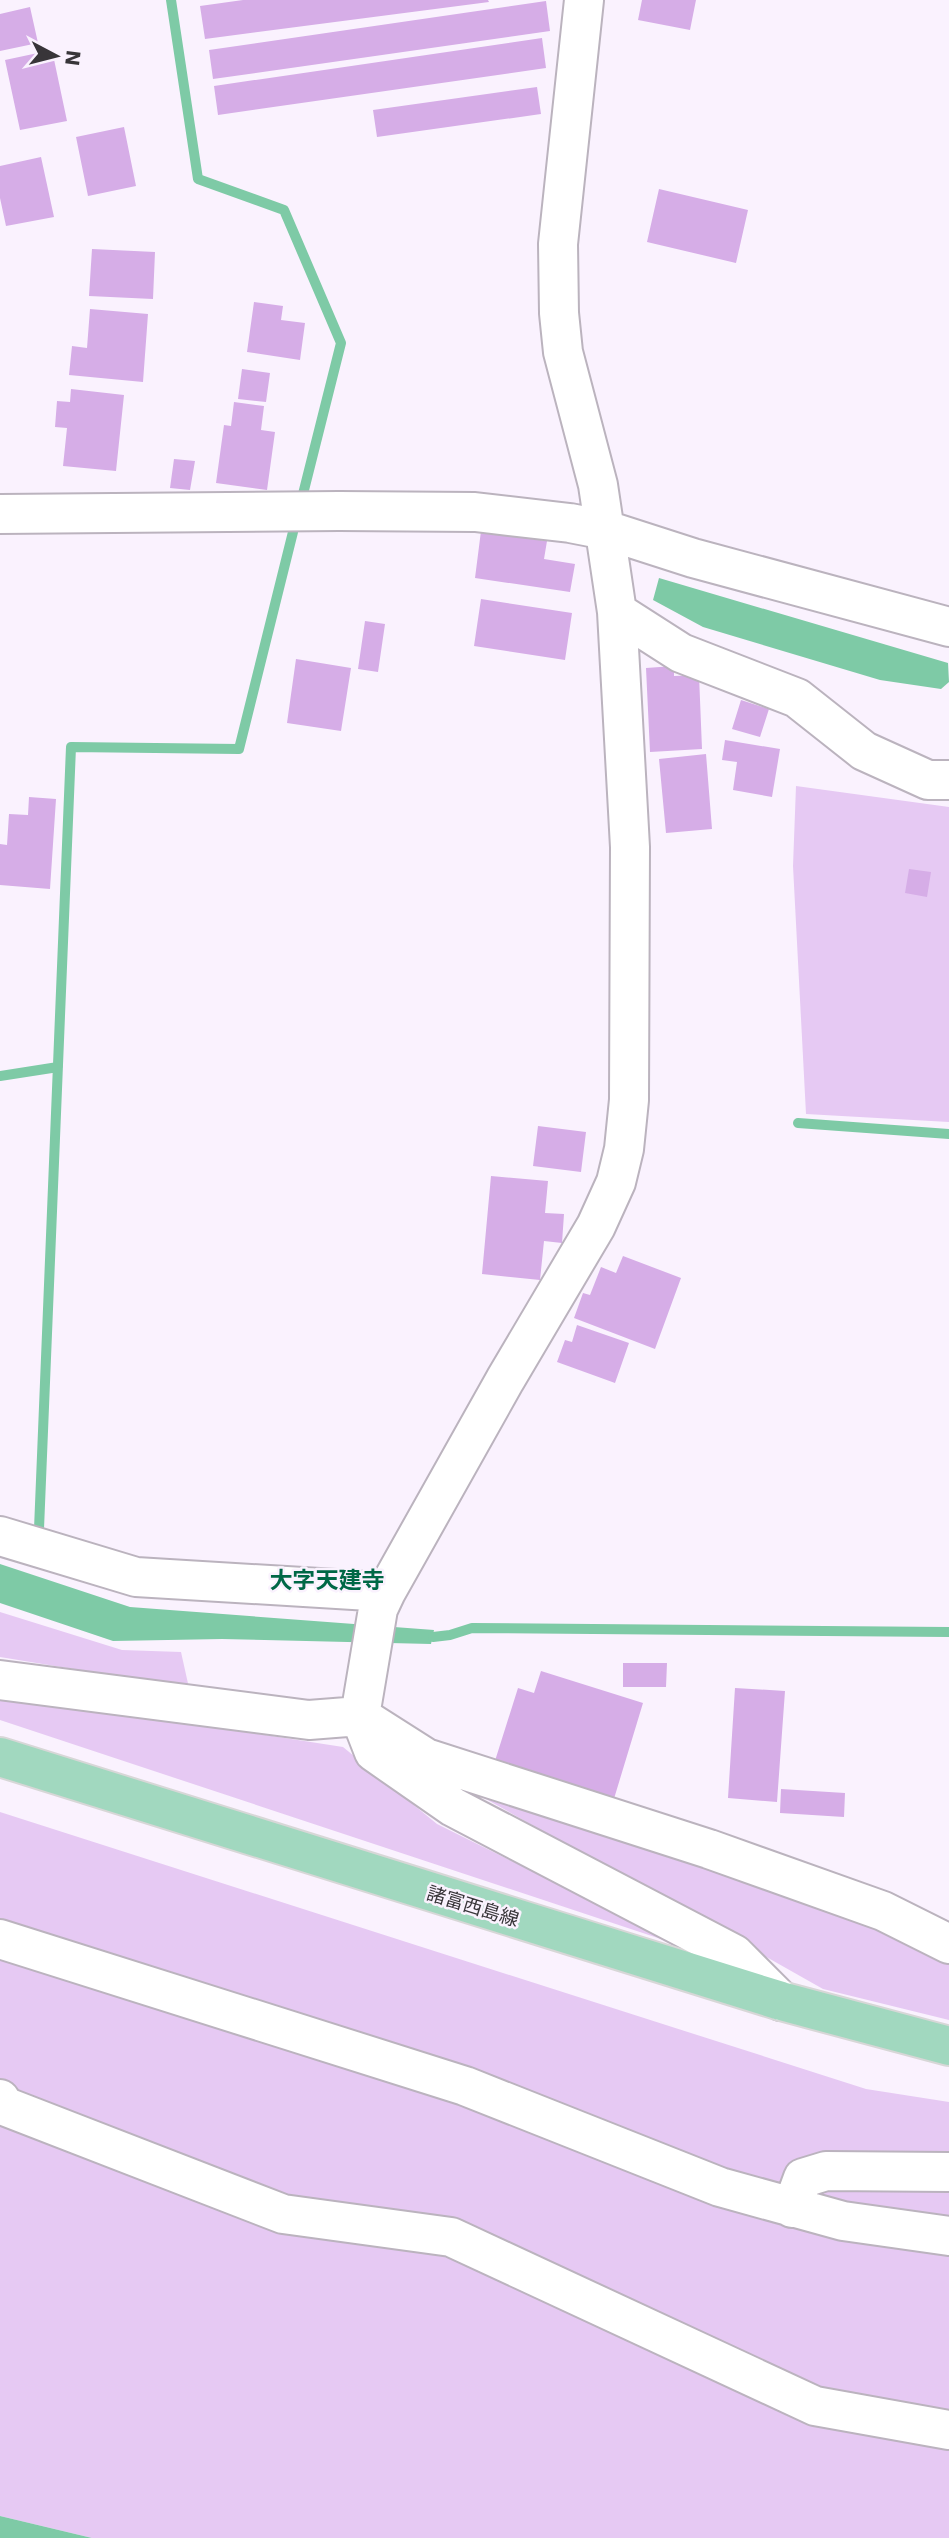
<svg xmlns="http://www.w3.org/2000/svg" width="949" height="2538" font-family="'DejaVu Sans','Noto Sans JP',sans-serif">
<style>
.green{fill:#e6c9f3}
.water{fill:#7ecaa6}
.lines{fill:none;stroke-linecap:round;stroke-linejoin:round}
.stream{stroke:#7ecaa6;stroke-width:10}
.building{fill:#d6ade7}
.minor-casing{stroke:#bbb3be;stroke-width:42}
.major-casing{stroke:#d7d7d7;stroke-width:42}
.minor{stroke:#fff;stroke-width:38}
.major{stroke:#a1d8bf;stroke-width:38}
.labels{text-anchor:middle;stroke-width:5;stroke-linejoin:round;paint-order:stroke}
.street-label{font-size:19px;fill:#383539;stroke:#faf2fe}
.quarter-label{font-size:23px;font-weight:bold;fill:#006846;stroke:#faf2fe}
</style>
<rect width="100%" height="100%" fill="#faf2fe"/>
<!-- green -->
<path class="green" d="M796,786L949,807V1122L806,1114L793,866Z
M0,1612L122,1650L181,1652L189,1688L0,1657Z
M0,1694L343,1747L437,1824L685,1947L0,1720Z
M438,1772L874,1926L949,1958V2020L823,1989Z
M0,1812L866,2089L949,2102V2538H92L0,2516Z"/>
<!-- water -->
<path class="water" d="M659,578L948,663L949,682L941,689L880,680L703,627L653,600Z
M0,1564L130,1607L434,1630L431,1644L222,1639L113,1641L0,1603Z
M0,2516L92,2538H0Z"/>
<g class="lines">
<!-- stream -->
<path class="stream" d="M171,0L198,179L284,210L341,343L303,494
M0,1076L58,1067
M798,1123L949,1134
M39,1529L71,747L239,749L293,532
M433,1637L450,1635L472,1628L949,1632"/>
</g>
<!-- building -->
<path class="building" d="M243,0H488L489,2L205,39L200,6Z
M642,0H696L690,30L638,20Z
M546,1L550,31L213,79L209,50Z
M30,7L38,43L0,51V14Z
M542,38L546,68L218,115L214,86Z
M52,50L67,121L20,130L5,60Z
M537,87L541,114L377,137L373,110Z
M124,127L136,186L88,196L76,137Z
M41,157L54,217L6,226L0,198V166Z
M659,189L748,210L736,263L647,242Z
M92,249L155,252L153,299L89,296Z
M254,302L283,306L281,320L305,323L300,360L247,352Z
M90,309L148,314L143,382L69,375L72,346L87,348Z
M242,369L270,373L266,402L238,399Z
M71,389L124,395L116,471L63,466L67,428L55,427L57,401L70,402Z
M234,402L264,406L261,430L275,432L267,490L216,483L224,425L231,426Z
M174,459L195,461L190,490L170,488Z
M481,531L547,541L544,559L575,564L570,592L475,578Z
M481,599L572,613L565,660L474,646Z
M365,621L385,624L378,672L358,669Z
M296,659L351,668L341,731L287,723Z
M674,666V676L699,675L702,749L650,752L646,668Z
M741,700L769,709L760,737L732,729Z
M725,740L780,749L772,797L733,790L737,762L722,760Z
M706,754L712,829L666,833L659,759Z
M29,797L56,799L50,889L0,885V844L7,845L9,814L28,815Z
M909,869L931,872L927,897L905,893Z
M538,1126L586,1132L581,1172L533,1166Z
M491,1176L548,1181L545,1213L564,1214L562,1243L544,1241L540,1280L482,1274Z
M623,1256L681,1278L655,1349L574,1318L583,1293L590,1295L601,1267L616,1273Z
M577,1325L629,1343L615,1383L557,1362L565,1340L572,1342Z
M623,1663H667L666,1687H623Z
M541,1671L643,1703L613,1802L494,1764L518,1688L534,1693Z
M735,1688L785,1691L777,1802L728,1798Z
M781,1789L845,1793L844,1817L780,1813Z"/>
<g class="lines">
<!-- minor casing -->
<g class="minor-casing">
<path id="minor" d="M584,0L558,244L559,313L563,352L598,485L617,612L630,847L629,1100L624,1149L616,1182L596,1226L505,1380L386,1592L378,1609L360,1716L374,1752L453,1807L734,1954L781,2001
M0,514L339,511L475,512L570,523L606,530L693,558L949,627
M617,612L681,653L797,698L864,751L928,780H949
M0,1536L136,1577L386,1592
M0,1680L309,1720L360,1716L426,1758L709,1849L883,1911L949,1944
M0,1939L465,2086L720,2187L843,2221L949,2236
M0,2099L4,2106L283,2214L451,2237L815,2406L949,2430
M792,2208L803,2178L826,2171L949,2172"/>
</g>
<!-- major casing -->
<g class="major-casing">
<path id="major" d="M0,1757L781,2001L949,2046"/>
</g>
<!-- minor -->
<use href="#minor" class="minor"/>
<!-- major -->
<use href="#major" class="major"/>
</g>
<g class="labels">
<!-- street labels -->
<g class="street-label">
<text transform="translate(473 1906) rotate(17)" y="7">諸富西島線</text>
</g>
<!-- quarter labels -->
<g class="quarter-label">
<text x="327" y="1588">大字天建寺</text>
</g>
</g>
<!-- north arrow -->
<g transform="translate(56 56) rotate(97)" stroke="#faf2fe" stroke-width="5" paint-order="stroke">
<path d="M0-5L12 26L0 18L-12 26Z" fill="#383539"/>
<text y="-10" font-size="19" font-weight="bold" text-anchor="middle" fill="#383539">N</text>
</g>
</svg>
